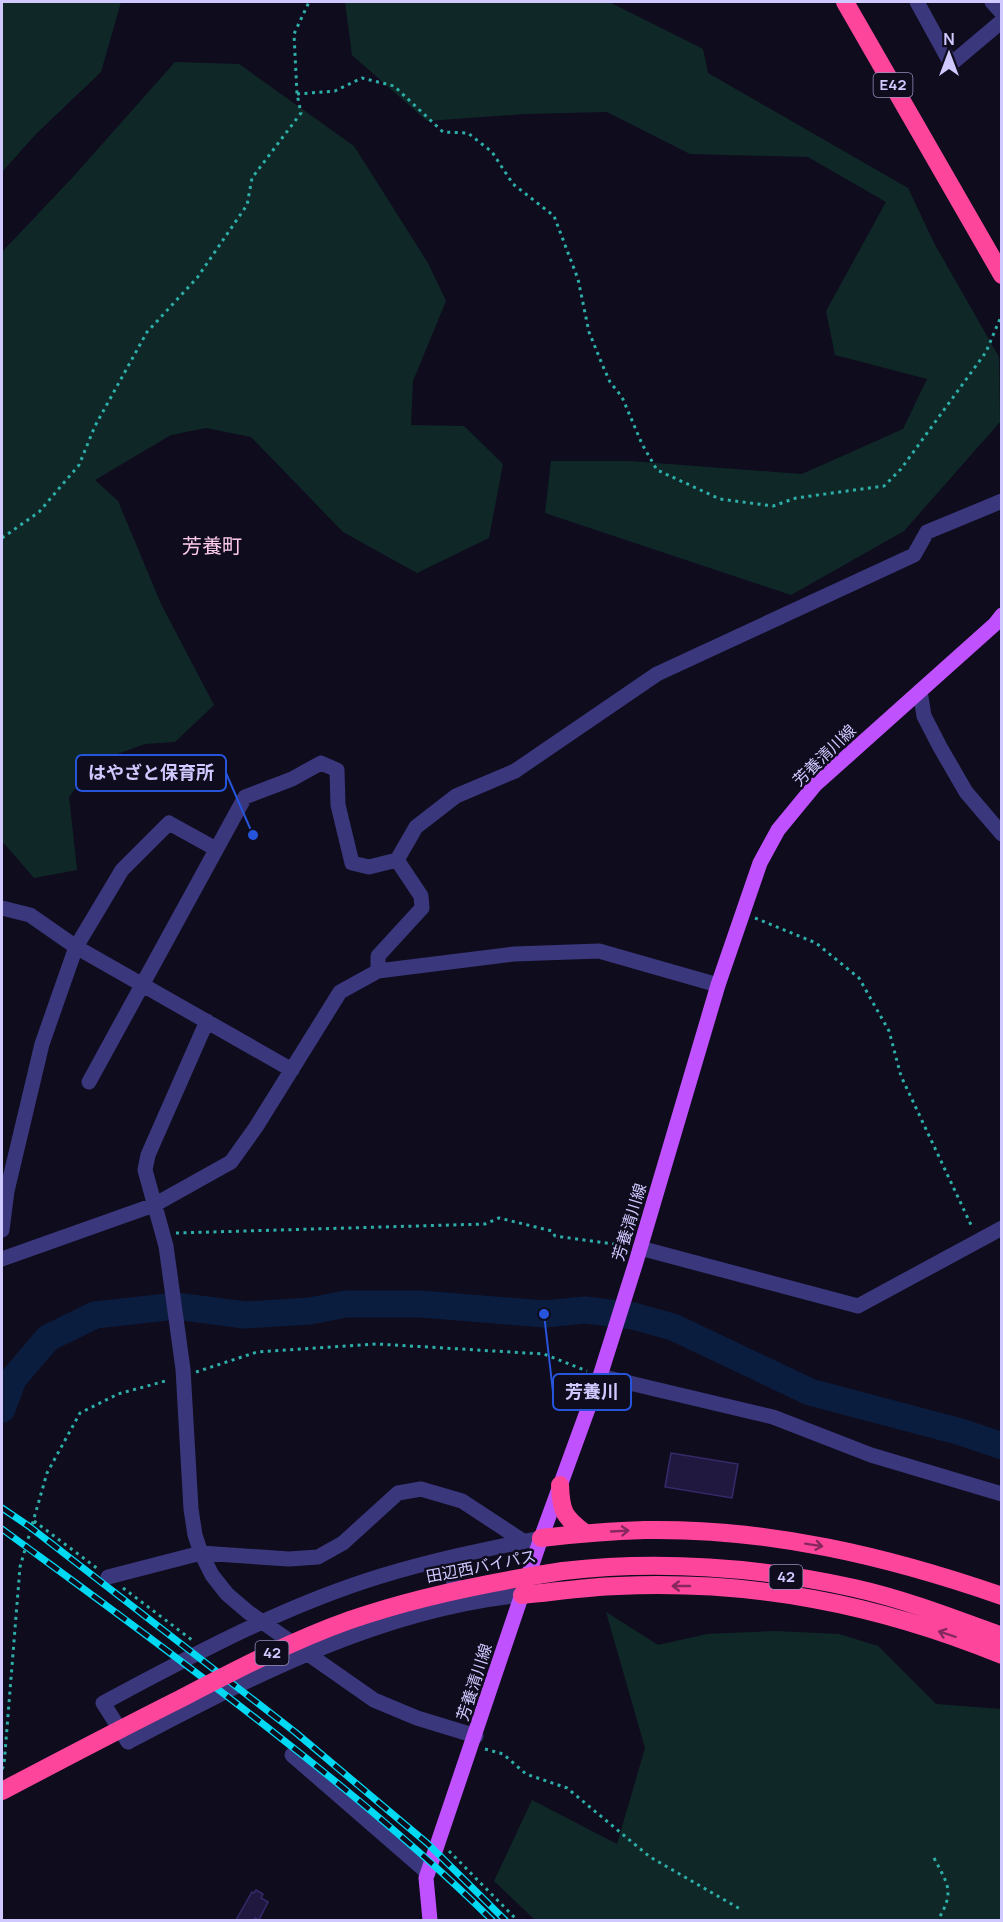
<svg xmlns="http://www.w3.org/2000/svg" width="1003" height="1922" font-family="Manrope,'Noto Sans JP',sans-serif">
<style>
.green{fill:#0f2827}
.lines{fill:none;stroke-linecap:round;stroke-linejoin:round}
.river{stroke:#0b1d3e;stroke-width:27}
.building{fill:#20183f;stroke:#372a6b;stroke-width:1.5}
.path{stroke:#2daea8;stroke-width:3;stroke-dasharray:3 4.5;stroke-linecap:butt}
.minor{stroke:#3a377d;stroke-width:15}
.major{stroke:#bf51fe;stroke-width:15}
.highway{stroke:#fe459c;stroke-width:18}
.rail-casing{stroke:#01d9f3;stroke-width:7}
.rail{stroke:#0f0c1e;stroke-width:4.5;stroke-dasharray:14;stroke-linecap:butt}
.highway-bridge{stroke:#fe459c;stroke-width:18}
.oneway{stroke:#86285d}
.labels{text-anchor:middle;stroke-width:5;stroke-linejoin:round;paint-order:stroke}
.shield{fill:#0f0c1e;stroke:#9690bc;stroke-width:1.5}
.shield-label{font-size:15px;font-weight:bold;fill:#d0c9ff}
.street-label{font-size:16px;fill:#d0c9ff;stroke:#0f0c1e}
.quarter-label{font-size:20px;fill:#ffcbec;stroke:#0f0c1e}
.leader{fill:none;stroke:#2654da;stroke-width:2}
.callout-dot{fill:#2654da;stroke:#0f0c1e;stroke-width:2}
.callout{fill:#0f0c1e;stroke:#2654da;stroke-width:2}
.callout-label{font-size:18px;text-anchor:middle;font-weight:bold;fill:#d0c9ff}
</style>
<rect width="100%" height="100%" fill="#0f0c1e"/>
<!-- green -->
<path class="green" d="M2,2H121L101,72L36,134L2,172Z
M345,2H609L703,49L708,73L908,188L934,243L999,357L1000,422L904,531L791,595L545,513L551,461H630L802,474L903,429L927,379L835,355L826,311L886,202L808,157L690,154L607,112L524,114L427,121L352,55Z
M175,62L239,64L354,146L428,263L446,301L413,381L411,425L464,426L503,464L489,538L417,573L343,532L251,437L206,428L171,435L95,480L118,501L161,604L214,705L175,742L145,744L95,762L69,797L77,870L34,878L2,841V252L73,177Z
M606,1612L658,1645L707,1634L775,1631L839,1634L878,1646L936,1704L1001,1709V1920H535L494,1881L532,1800L617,1844L645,1748Z"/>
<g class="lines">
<!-- river -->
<path class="river" d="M2,1409L13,1379L48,1338L95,1315L176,1306L245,1315L310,1311L346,1304H421L544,1314L585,1310L633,1316L673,1327L810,1392L961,1432L1002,1446"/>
</g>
<!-- building -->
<path class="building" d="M671,1453L738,1464L732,1498L665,1487Z
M256,1890L263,1894L261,1898L268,1902L259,1920L255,1918L254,1920H236L252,1892L254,1893Z"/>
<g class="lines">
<!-- path -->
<path class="path" d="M297,94L335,91L362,78L394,86L443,132L468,133L492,152L513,184L554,216L578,279L589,332L602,364L610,382L622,397L642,444L657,470L720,499L773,506L796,498L884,486L901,469L986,352L1002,314
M2,538L39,512L79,465L95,426L147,332L197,278L247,205L252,178L301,113L297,94L294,34L309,2
M755,918L816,943L859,978L889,1031L901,1076L972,1227
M176,1233L485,1224L499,1218L552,1231L555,1236L628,1246
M196,1372L257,1352L377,1344L544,1354L587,1371
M34,1521L98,1569
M123,1588L192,1640
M485,1749L503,1754L526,1774L567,1788L650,1857L740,1909
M2,1769L4,1765L20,1567L47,1473L80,1413L118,1394L169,1380
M449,1851L517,1920
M934,1858C948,1885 955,1891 938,1920"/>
<!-- minor -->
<path class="minor" d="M917,2L951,64L1002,21
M992,2L1002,13
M920,691L924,716L940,747L966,792L1002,834
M2,908L30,915L76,947L292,1070
M378,971V956L422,908L421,896L397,860
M207,1021L148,1155L145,1170L166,1246L183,1369L191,1509L195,1535L201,1553L212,1575L227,1594L248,1612L374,1700L417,1718L476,1736
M89,1082L245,797L292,779L321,763L337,770L338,805L352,863L369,867L397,860L416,827L456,796L515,771L657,674L914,555L927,532L1002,501
M2,1230L7,1191L42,1044L76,947L122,870L169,823L216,849
M640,1248L858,1306L1002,1228
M2,1259L154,1205L231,1162L256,1127L340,992L378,971L514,954L599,951L718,985
M600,1376L773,1417L871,1455L1002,1494
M447,1558L454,1583L452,1601
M108,1577L201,1553L289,1559L318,1557L343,1543L398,1493L421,1489L462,1501L523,1541
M522,1595C380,1609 252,1677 128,1742L103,1703C193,1655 283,1606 381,1576C433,1560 487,1549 541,1538
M292,1755L428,1873"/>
<!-- major -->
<path class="major" d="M430,1920L426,1878L541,1538L600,1376L636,1262L718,985L760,863L778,830L815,785L995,624L1002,615"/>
<!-- highway -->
<path class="highway" d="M845,2L1002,275
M560,1485C561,1512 564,1517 585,1533
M541,1538C575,1534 610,1531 645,1530C768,1528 887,1556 1002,1596
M563,1571C658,1560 760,1567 854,1588C904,1599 953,1618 1002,1636
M522,1595C554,1592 586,1587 618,1586C753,1580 877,1604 1002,1655"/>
<!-- rail casing -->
<g class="rail-casing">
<path id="rail" d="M2,1508L30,1527L295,1732L427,1843L505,1920
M2,1529C96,1598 190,1666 282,1739C355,1796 426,1855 492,1920"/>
</g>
<!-- rail -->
<use href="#rail" class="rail"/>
<!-- highway-bridge -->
<path class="highway-bridge" d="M2,1791C61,1760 120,1729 180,1699C236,1670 291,1641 350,1620C419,1596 490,1582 563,1571"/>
</g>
<!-- one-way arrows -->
<defs><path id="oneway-shaft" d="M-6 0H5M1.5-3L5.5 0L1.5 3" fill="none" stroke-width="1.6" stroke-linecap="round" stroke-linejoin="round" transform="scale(1.5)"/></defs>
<g class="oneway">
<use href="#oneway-shaft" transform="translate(620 1531) rotate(-3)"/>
<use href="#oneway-shaft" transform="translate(814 1545) rotate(9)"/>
<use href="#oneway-shaft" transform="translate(681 1586) rotate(-180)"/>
<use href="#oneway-shaft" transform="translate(947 1634) rotate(-162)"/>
</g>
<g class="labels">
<!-- shield labels -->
<g class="shield">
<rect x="873.5" y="73" width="39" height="24" rx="4.5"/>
<rect x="769.5" y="1565" width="33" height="24" rx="4.5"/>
<rect x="255.5" y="1641" width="33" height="24" rx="4.5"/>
</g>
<g class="shield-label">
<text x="893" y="90">E42</text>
<text x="786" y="1582">42</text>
<text x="272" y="1658">42</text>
</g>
<!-- street labels -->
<g class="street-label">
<text transform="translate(824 755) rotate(-44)" y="6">芳養清川線</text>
<text transform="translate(629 1222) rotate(-73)" y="6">芳養清川線</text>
<text transform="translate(481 1566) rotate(-11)" y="6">田辺西バイパス</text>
<text transform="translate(474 1682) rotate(-72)" y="6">芳養清川線</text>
</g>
<!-- quarter labels -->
<g class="quarter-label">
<text x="212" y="553">芳養町</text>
</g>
</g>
<!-- callouts -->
<path class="leader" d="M253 835L226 773M544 1314L553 1392"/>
<g class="callout-dot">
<circle cx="253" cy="835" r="6"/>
<circle cx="544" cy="1314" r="6"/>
</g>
<g class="callout">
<rect x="76" y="755" width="150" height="36" rx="6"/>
<rect x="553" y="1374" width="78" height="36" rx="6"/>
</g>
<g class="callout-label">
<text x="151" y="779">はやざと保育所</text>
<text x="592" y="1398">芳養川</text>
</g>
<!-- border -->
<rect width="1003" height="1922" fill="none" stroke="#d0c9ff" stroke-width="6"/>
<!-- north arrow -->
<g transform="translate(949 54)" stroke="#0f0c1e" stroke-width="4.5" paint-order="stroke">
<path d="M0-4.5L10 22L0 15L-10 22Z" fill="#d0c9ff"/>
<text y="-9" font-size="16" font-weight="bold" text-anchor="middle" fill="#d0c9ff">N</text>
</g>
</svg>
